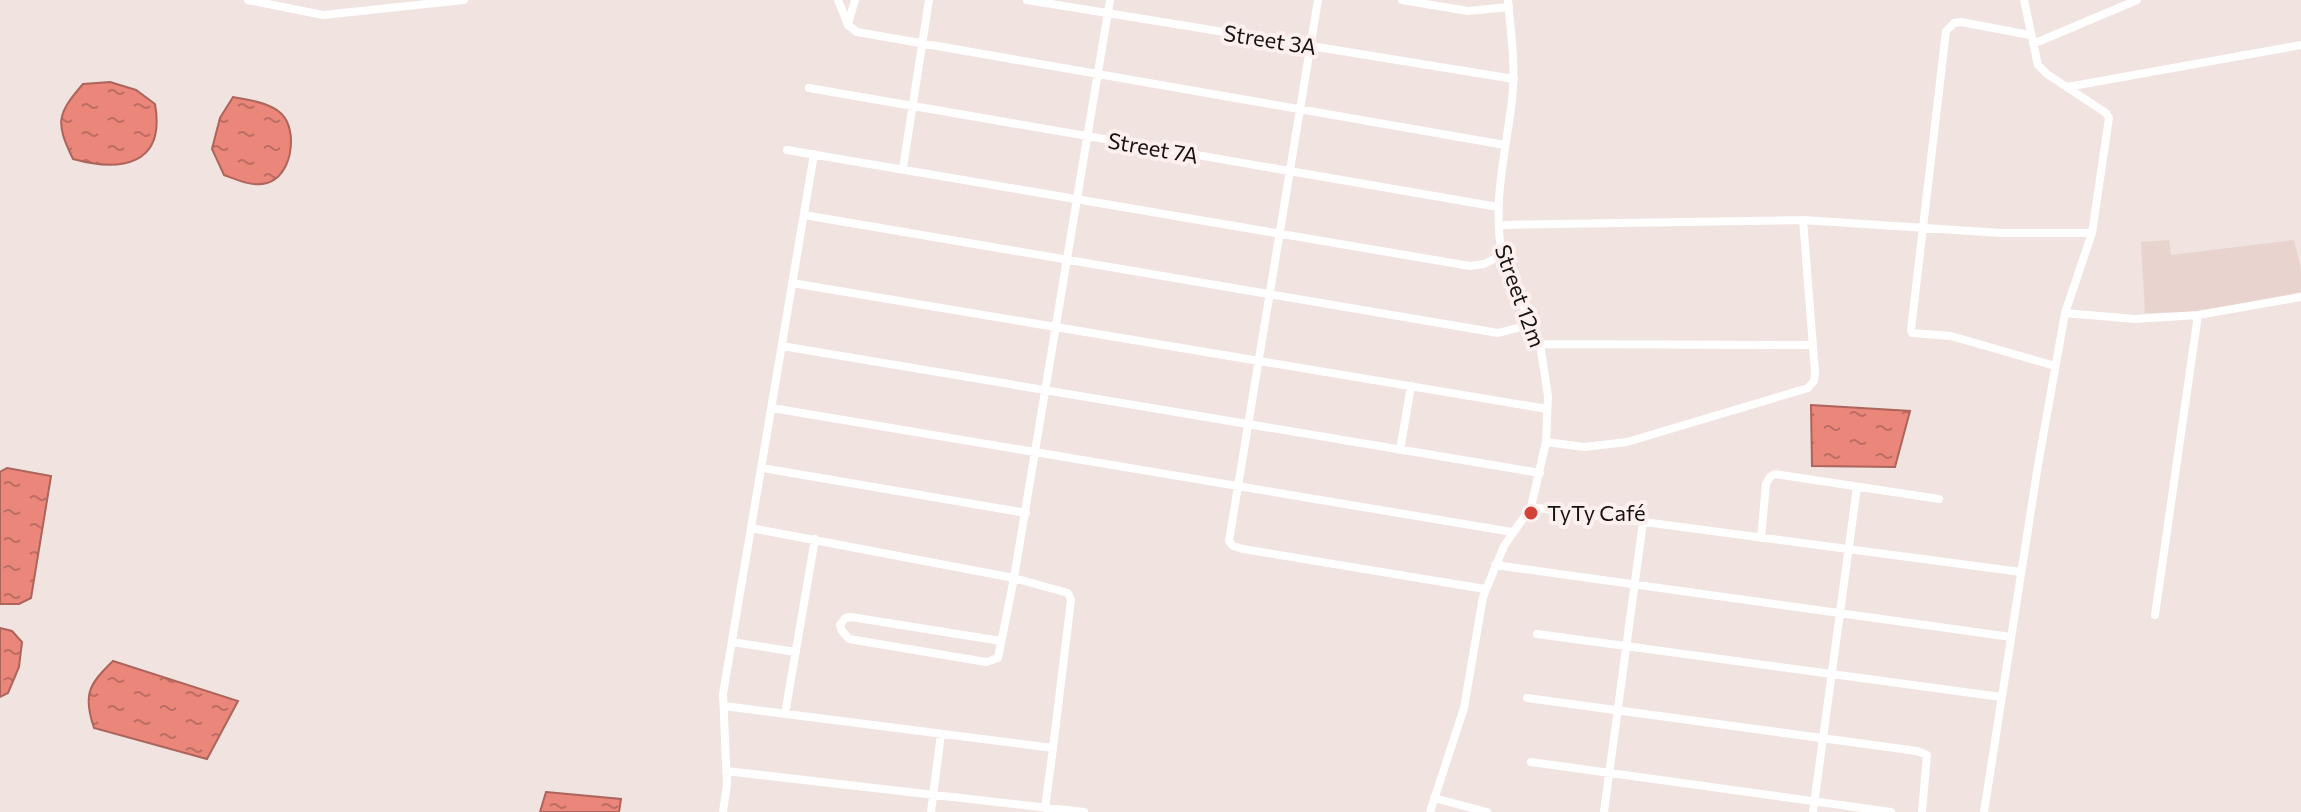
<svg xmlns="http://www.w3.org/2000/svg" width="2301" height="812" font-family="Commissioner,sans-serif">
<style>
.built{fill:#e9d3cf}
.water{fill:url(#water-ripples);stroke:#ac645b;stroke-width:2}
.lines{fill:none;stroke-linecap:round;stroke-linejoin:round}
.street{stroke:#fff;stroke-width:8}
.poi-dot{fill:#d14338;stroke:#fef0ee;stroke-width:3}
.labels{text-anchor:middle;stroke-width:8;stroke-linejoin:round;paint-order:stroke}
.street-label{font-size:22px;fill:#181313;stroke:#fef0ee}
.poi-label{font-size:22px;fill:#181313;stroke:#fef0ee;text-anchor:start}
</style>
<defs>
<pattern id="water-ripples" width="26" height="14" patternUnits="userSpaceOnUse" patternTransform="scale(2)"><rect width="26" height="14" fill="#eb877a"/><path d="M2 4q2-2 4 0t4 0M15 11q2-2 4 0t4 0" fill="none" stroke="#bd6d63"/></pattern>
</defs>
<rect width="100%" height="100%" fill="#f0e3e0"/>
<!-- built -->
<path class="built" d="M2169,240L2171,255L2294,240L2301,269V292L2200,312L2145,313L2141,242Z"/>
<!-- water -->
<path class="water" d="M110,82L136,90L155,104C166,166 120,172 73,159C55,122 57,114 83,84Z
M233,97C249,100 275,103 285,118C297,137 291,176 267,183C252,187 238,180 224,175L212,149L220,118Z
M1811,405L1910,411L1895,467L1812,466Z
M7,468L51,476L31,598L19,604H0V472Z
M0,628L12,631L22,642L19,667L8,693L0,697Z
M113,661L238,701L207,759L94,728C83,695 88,685 113,661Z
M546,792L621,799L619,812H540Z"/>
<g class="lines">
<!-- street -->
<path class="street" d="M248,0L323,15L464,0
M838,0L848,25L857,32L1505,145
M1027,0L1514,79
M1318,0L1229,541L1233,546L1243,549L1485,589
M1402,0L1468,11L1509,7
M848,24L855,0
M2030,35L1961,22L1954,23L1946,31L1911,330L1912,333L1951,336L2055,366
M2033,44L2137,0
M2067,87L2301,45
M809,88L1498,207
M787,150L1470,266L1484,264L1502,255
M903,168L929,0
M804,215L1498,333L1532,324
M1499,225L1803,220L2001,233H2092
M792,283L1547,409
M2065,313L2134,319L2198,315L2301,297
M1540,344L1813,345
M782,346L1540,473
M772,408L1512,532
M1546,442L1584,447L1627,442L1808,388L1814,381L1815,372L1803,220
M1400,450L1411,386
M762,468L1026,513
M1531,507L2021,572
M751,528L1014,578L1110,0
M1761,538L1766,484L1770,477L1775,474L1939,499
M1495,565L2011,637
M2155,615L2198,315
M1537,634L2001,697
M1001,641L851,617L845,618L840,625L842,631L849,639L986,662L998,658L1014,578L1068,593L1071,600L1053,748
M732,642L796,652
M1527,698L1917,751L1927,755L1922,812
M724,706L1053,748L1045,808
M785,714L815,539
M1531,762L1891,812
M726,771L1084,812
M1434,798L1487,812
M723,812L727,784L723,694L814,154
M931,812L941,734
M1430,812L1464,708L1483,597L1504,546L1531,507L1546,442L1548,396L1540,344L1502,255C1492,202 1506,152 1512,100C1516,66 1511,34 1508,0
M1604,812L1643,522
M1813,812L1857,487
M1984,812L2038,465L2065,313L2092,233L2109,118L2106,113L2047,74L2038,65L2024,0"/>
</g>
<!-- markers -->
<circle class="poi-dot" cx="1531" cy="513" r="8"/>
<g class="labels">
<!-- street labels -->
<g class="street-label">
<text transform="translate(1270 40) rotate(9)" y="8">Street 3A</text>
<text transform="translate(1153 148) rotate(10)" y="8">Street 7A</text>
<text transform="translate(1520 296) rotate(70)" y="8">Street 12m</text>
</g>
<!-- poi labels -->
<g class="poi-label">
<text x="1547" y="521">TyTy Café</text>
</g>
</g>
</svg>
